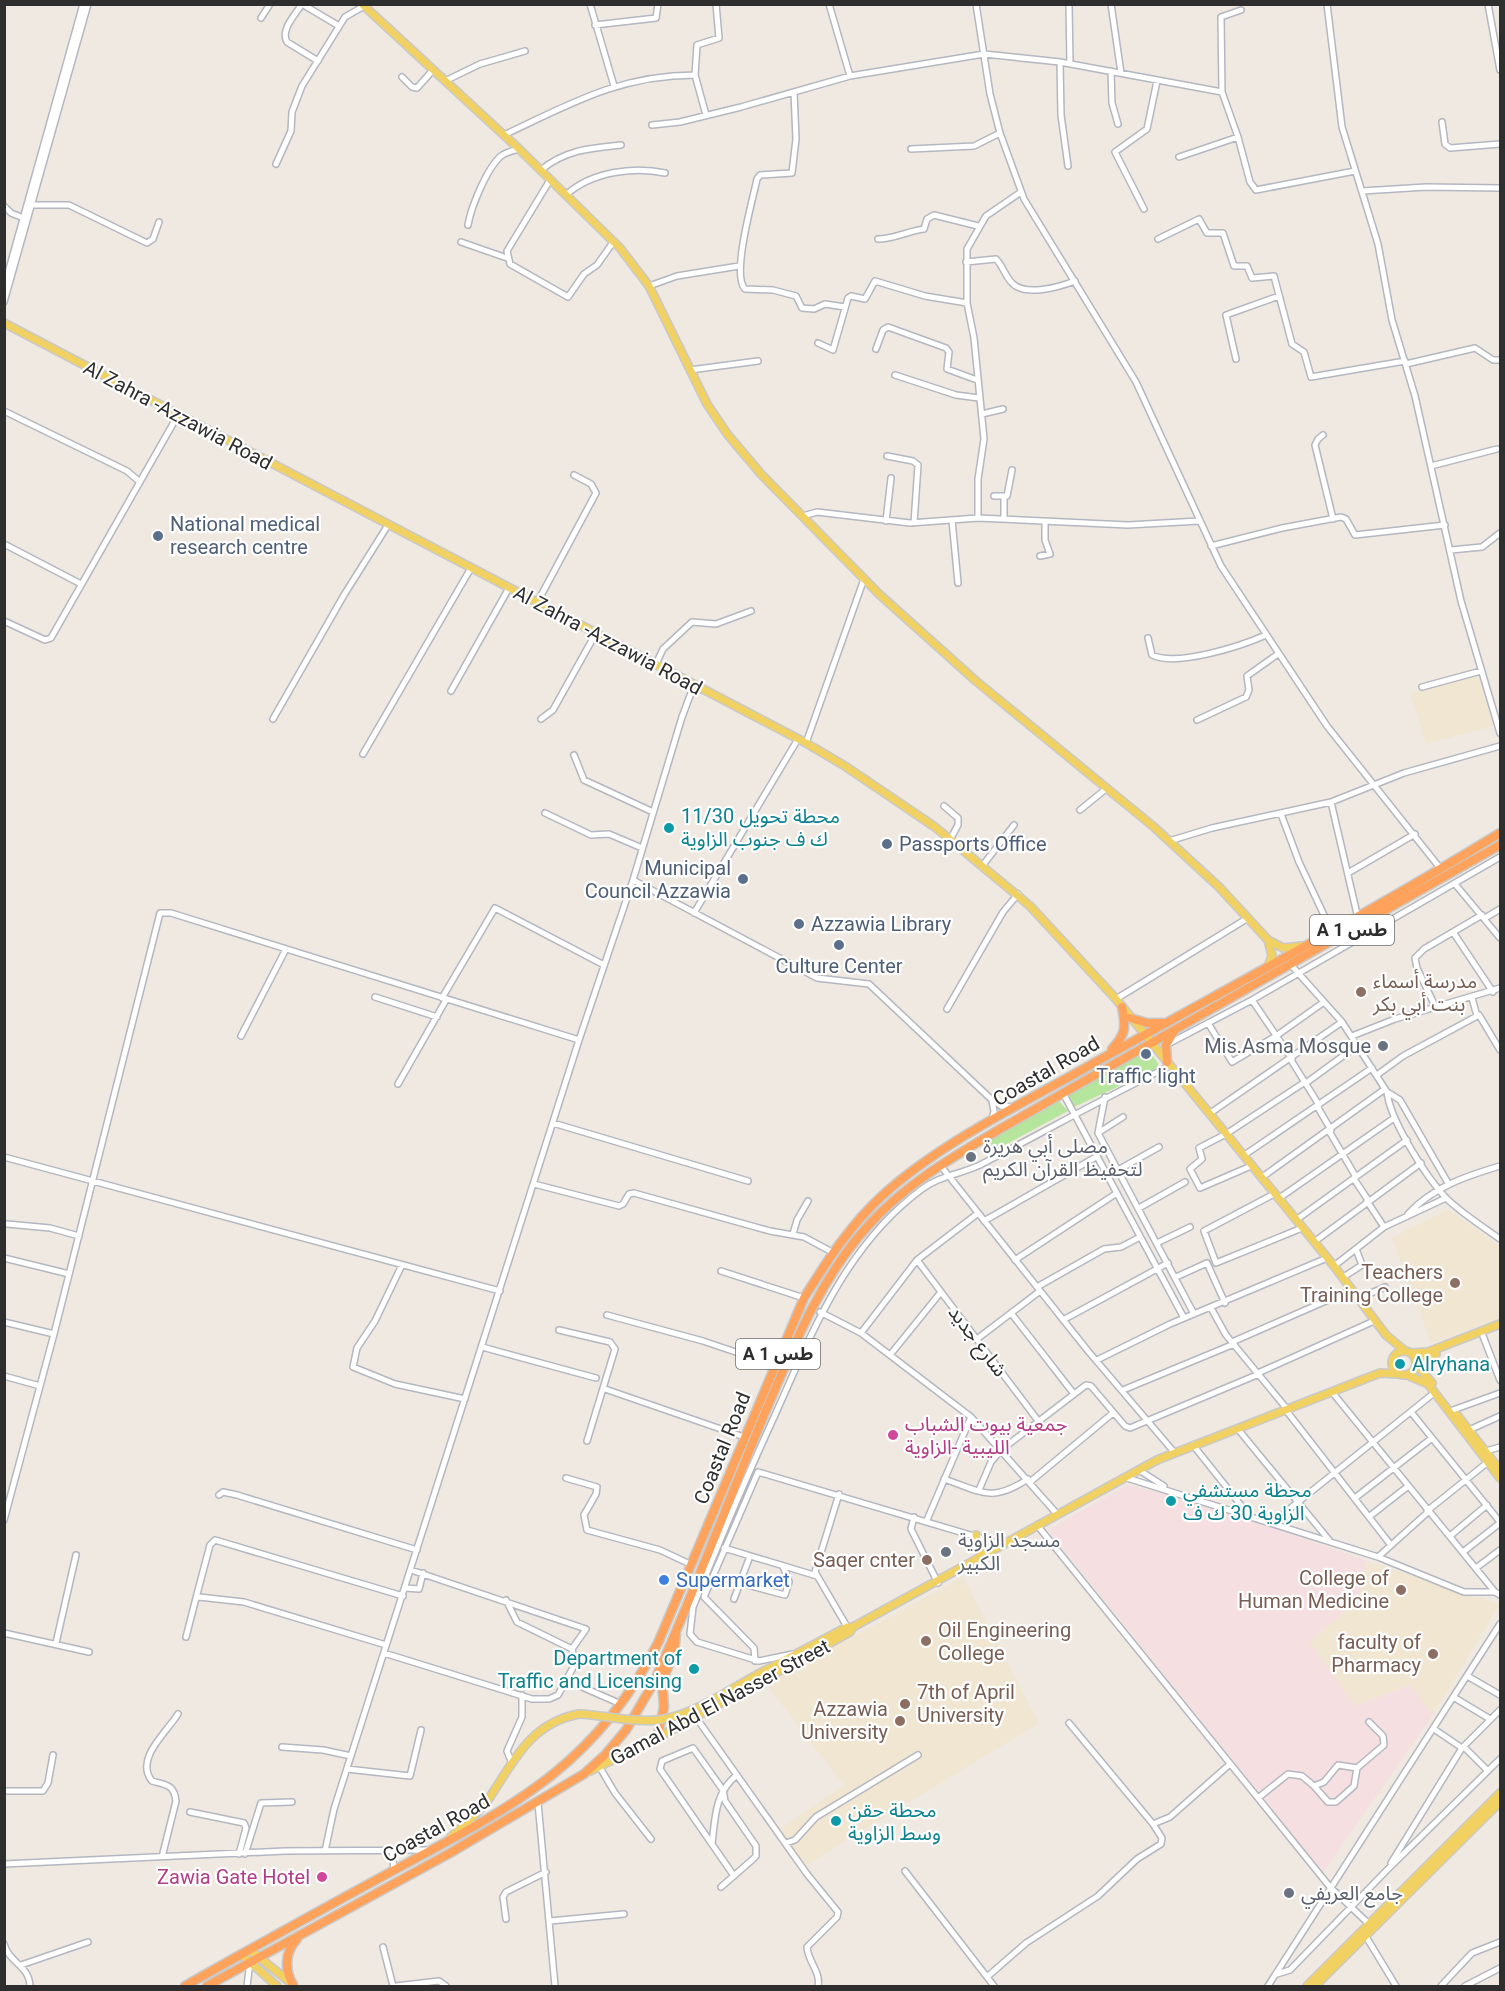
<svg xmlns="http://www.w3.org/2000/svg" width="1505" height="1991" font-family="Roboto,'Noto Sans Arabic',sans-serif">
<style>
.education{fill:#f0e6d1}
.medical{fill:#f5dfe0}
.green{fill:#b6e59e}
.lines{fill:none;stroke-linecap:round;stroke-linejoin:round}
.minor-casing{stroke:#b4b7c1;stroke-width:8}
.major-casing{stroke:#c9c9c9;stroke-width:10}
.highway-casing{stroke:#c9c9c9;stroke-width:11}
.minor{stroke:#fff;stroke-width:5}
.major{stroke:#f2d163;stroke-width:7}
.highway{stroke:#ffa35c;stroke-width:8}
.major-bridge-casing{stroke:#c9c9c9;stroke-width:10;stroke-linecap:butt}
.major-bridge{stroke:#f2d163;stroke-width:7}
.service-dot{fill:#5c6f8a;stroke:#fff;stroke-width:2}
.culture-dot{fill:#0f9aa8;stroke:#fff;stroke-width:2}
.education-dot{fill:#8d6e63;stroke:#fff;stroke-width:2}
.worship-dot{fill:#6b7280;stroke:#fff;stroke-width:2}
.hotel-dot{fill:#d1479c;stroke:#fff;stroke-width:2}
.shop-dot{fill:#3f7fe0;stroke:#fff;stroke-width:2}
.labels{text-anchor:middle;stroke-width:4.5;stroke-linejoin:round;paint-order:stroke}
.shield{fill:#fff;stroke:#6d6d6d;stroke-width:1.5}
.shield-label{font-size:18px;font-weight:bold;fill:#2e2e2e}
.street-label{font-size:20px;fill:#2e2e2e;stroke:#fff}
.service-label{font-size:20px;fill:#4e5e75;stroke:#fff;text-anchor:start}
.culture-label{font-size:20px;fill:#0d838f;stroke:#fff;text-anchor:start}
.education-label{font-size:20px;fill:#785e54;stroke:#fff;text-anchor:end}
.worship-label{font-size:20px;fill:#5b616d;stroke:#fff;text-anchor:start}
.hotel-label{font-size:20px;fill:#b23c85;stroke:#fff;text-anchor:start}
.shop-label{font-size:20px;fill:#366cbe;stroke:#fff;text-anchor:start}
</style>
<rect width="100%" height="100%" fill="#efe9e1"/>
<!-- education -->
<path class="education" d="M1478,675L1493,726L1426,744L1410,693Z
M1448,1209L1500,1247V1319L1431,1343L1392,1238Z
M1367,1561L1500,1604L1433,1715L1409,1685L1355,1706L1309,1642L1357,1601Z
M963,1577L1039,1723L803,1867L780,1829L844,1785L766,1684Z"/>
<!-- medical -->
<path class="medical" d="M1127,1485L1200,1502L1367,1561L1357,1601L1309,1642L1355,1706L1410,1685L1433,1715L1323,1872L1048,1530Z"/>
<!-- green -->
<path class="green" d="M1144,1050H1148L1158,1063V1068L1074,1107L1068,1093Z
M1058,1100L1068,1111L990,1153L982,1142Z"/>
<g class="lines">
<!-- minor casing -->
<g class="minor-casing">
<path id="minor" d="M302,4C295,15 280,30 287,42L318,61
M302,4L339,26
M590,4L614,86
M829,4L850,76
M976,4L990,94L1000,133L1024,199L1136,382L1221,566L1327,726L1440,868
M1069,4L1070,64
M1111,4L1121,73
M1327,4L1342,127L1378,244L1392,320L1415,396L1461,601L1500,733
M1488,4L1500,70
M261,18L270,4
M595,25L656,18L658,4
M1060,62L1061,115L1068,166
M1111,71L1112,103L1118,124
M695,75L697,45L719,38L716,4
M402,77L412,87L417,88L433,70
M445,81L480,64L525,51
M794,92L796,139L792,173L760,175L757,179C753,199 731,275 745,289L773,290L796,296L802,308L814,309L825,304L845,307
M1222,92L1221,17L1241,10
M1442,122L1445,144L1450,148L1500,144
M652,125L680,122L741,107L850,76L984,54L1060,62L1222,92L1238,137L1250,182L1256,190L1355,171
M504,135C570,104 620,75 695,75L706,115
M911,149L974,146L1000,133
M1179,157L1238,137
M276,164L291,131L292,112L302,86L345,17L364,6
M541,170C565,150 590,148 621,145
M550,180L507,251L510,264L568,297L584,274L597,265L614,241
M1362,191L1426,187L1500,188
M566,195C591,172 633,166 665,173
M31,205H69L147,243L153,239L159,222
M4,206L11,213L26,219
M1144,209L1115,152L1147,129L1157,81
M468,225C471,207 487,168 501,156C506,152 513,151 519,149
M878,239C894,239 908,231 924,229L927,219L934,215L978,226
M1158,239L1199,219L1207,233H1223L1234,266H1247L1252,278L1274,276L1292,344L1304,352L1311,377L1405,361
M461,242L507,258
M966,262L996,259C1003,266 1005,276 1012,283C1025,297 1059,287 1075,281
M649,286L677,276L739,266
M4,287L83,4
M4,302L88,4
M818,343L833,350L848,298L851,296L865,299L875,281L925,296L967,303
M876,349L883,330L888,327L946,348L949,352L947,369L977,380
M1236,359L1226,315L1279,296
M1406,364L1475,348L1493,360H1500
M690,370L758,361
M895,375L956,395L979,398
M4,411L127,471L140,482
M982,414L1003,409
M1323,435L1318,439L1315,445L1333,519
M887,456L913,461L918,465L914,523
M1431,466L1497,449
M803,516L817,512L910,523L978,518L1128,525L1199,521
M978,518V479L984,439L974,338L967,303V249L986,216L1021,192
M1004,518V496H994H1007L1012,470
M952,520L958,583
M886,521L891,478
M4,544L81,584
M1211,546L1282,528L1341,517L1346,519L1355,535L1445,525
M1451,550L1482,547L1500,533
M1040,556L1050,554L1045,540V521
M537,603L596,493L591,484L574,475
M4,621L45,640L51,638L178,415
M1148,638L1152,655C1177,667 1241,646 1266,635
M656,664L663,649L692,622L716,624L751,611
M1422,687L1481,671
M451,691L509,588
M273,719L344,595L388,525
M541,719L553,710L596,633
M1197,720L1246,697L1249,690L1247,676L1278,654
M806,743L864,579
M363,754L471,568
M574,755L584,780L653,812
M1331,802L1357,914
M944,806L958,818V825L951,838
M1080,810L1107,788
M545,813L591,835L609,834L642,848
M1281,814L1299,862L1331,930
M1169,841L1212,828L1331,802L1404,773L1500,746
M983,865L1014,825
M1348,873L1415,834
M633,880L817,978L869,984L991,1099L1001,1106L1011,1107
M1455,884L1500,938
M694,913L798,739
M1485,918L1500,909
M1453,932L1493,992
M1291,965L1342,1022L1387,1092L1400,1100L1448,1183
M375,997L437,1017
M442,998L495,908L604,965
M1472,998L1477,1016
M1116,999L1248,918
M1252,1000L1292,1059
M1435,1006L1417,968L1415,958L1424,949L1482,915
M947,1009L1003,912L1018,894
M1208,1023L1232,1062L1276,1036L1324,1002
M241,1036L286,949
M1352,1036L1395,1019L1500,988
M1168,1044L1252,1000L1500,857
M1291,1060L1319,1105
M1377,1075L1403,1056L1479,1015L1500,1050
M1306,1083L1358,1045
M398,1084L446,1000
M1387,1092C1390,1120 1425,1175 1445,1197C1461,1213 1482,1226 1500,1239
M1063,1093L1184,1318
M1105,1097L1098,1133L1194,1314
M1317,1106L1331,1130
M1209,1114L1342,1022
M992,1121L994,1111L992,1101
M553,1123L748,1181
M1329,1131L1356,1177
M1098,1133L1123,1117
M1243,1156L1372,1068
M4,1157L500,1291
M940,1165L1088,1351L1174,1452
M1251,1166L1200,1188L1190,1169L1202,1159L1199,1148L1226,1134L1305,1082
M1118,1170L1159,1147
M1261,1178L1385,1089
M1354,1179L1368,1200
M534,1184L619,1206L623,1204L629,1194L634,1193L770,1231L804,1237L832,1252
M1274,1194L1204,1231L1216,1263L1302,1228
M1278,1199L1394,1118
M1367,1201L1384,1227
M1139,1208L1185,1182
M1408,1214C1433,1187 1466,1176 1500,1166
M1296,1220L1407,1140
M984,1221L1096,1157
M7,1224L50,1228L79,1236
M793,1234L797,1220L808,1201
M1314,1242L1421,1163
M1157,1243L1190,1227
M4,1258L69,1274
M917,1260L1039,1422
M1015,1260L1117,1193
M402,1265L375,1321L357,1348L353,1367L395,1384L465,1399
M1334,1266L1384,1227L1446,1198
M721,1271L804,1298
M1176,1277L1207,1263L1225,1303
M1342,1278L1362,1265L1356,1249
M1037,1287L1104,1249L1121,1247L1140,1237
M1357,1299L1385,1287
M1211,1308L1226,1335L1287,1409
M820,1312L861,1333L971,1417L1057,1514
M1011,1313L1074,1394
M607,1315L703,1341L774,1365
M1063,1320L1168,1263
M4,1322L54,1334
M559,1330L610,1342L615,1349L587,1441
M861,1333L917,1260L977,1214
M1483,1336L1500,1380
M977,1339L1040,1291
M1232,1342L1351,1290
M482,1347L596,1378
M890,1355L941,1292
M1097,1360L1170,1324L1327,1258
M1258,1373L1374,1321
M4,1376L40,1386
M605,1389L744,1437
M1123,1390L1234,1344
M1332,1392L1495,1592
M1285,1409L1390,1544
M1453,1410L1500,1393
M1411,1412L1500,1522
M1237,1428L1329,1540
M1469,1430L1500,1416
M1193,1445L1248,1514
M1486,1451L1500,1447
M1139,1470L1164,1486
M1124,1477L1378,1557L1464,1592H1495L1500,1595
M566,1478L597,1487L596,1494L584,1515L587,1530L660,1550L692,1565
M944,1479C983,1492 991,1503 1028,1479
M1030,1482L1113,1413
M979,1490L991,1462L1001,1450L1086,1385L1091,1386L1125,1426L1130,1428L1259,1374
M839,1494L815,1572L849,1630
M219,1495L223,1492L237,1495L417,1550
M1355,1498L1432,1438
M1427,1511L1488,1462
M1370,1516L1407,1487
M914,1517L911,1529L938,1583
M4,1520L54,1334L160,913H171L579,1040
M927,1520L971,1417
M1272,1523L1434,1393
M1037,1525L1330,1887L1370,1925
M1450,1536L1487,1505
M724,1548L817,1576
M1463,1552L1500,1523
M1378,1557L1428,1512
M1476,1568L1500,1550
M740,1583L785,1595L789,1582L783,1566
M405,1588L419,1589L423,1573
M196,1598L210,1545L215,1540L403,1596
M734,1599L750,1556
M506,1600L517,1622L572,1649
M4,1633L89,1652
M186,1637L196,1598L199,1597L244,1602L386,1645
M56,1643L76,1555
M384,1653L532,1699H549L558,1695L575,1664L572,1649L586,1629L411,1570
M793,1654L759,1661L697,1642L690,1634L693,1607C719,1542 746,1478 775,1415C812,1332 846,1245 922,1189C939,1176 961,1174 980,1165C1044,1132 1105,1097 1170,1066
M755,1661L754,1648L704,1597L758,1472L1004,1545
M1469,1677L1500,1695
M566,1680L621,1704
M1455,1698L1490,1719
M695,1716L807,1874L838,1912L837,1917L807,1947C808,1962 821,1972 818,1986
M1069,1723L1153,1824L1170,1817L1230,1764
M1434,1729L1462,1748
M282,1747L323,1750L351,1756
M1464,1747L1488,1771
M511,1761L507,1751L522,1717V1695
M599,1766L615,1793L651,1839
M347,1769L410,1776L421,1730
M1314,1786L1328,1802H1336L1354,1786L1357,1768
M4,1791H43L48,1783L53,1755
M1258,1798L1288,1774L1302,1776L1314,1786L1324,1782L1338,1765L1357,1768L1384,1745L1383,1736L1369,1722
M538,1803L555,1986
M190,1812L244,1823L246,1828L239,1854
M786,1843L795,1840L816,1817L918,1755
M712,1844C715,1818 715,1792 737,1775
M392,1849L394,1870
M325,1851L334,1809L579,1040L633,880L682,717L691,693L702,689
M245,1854L261,1803L292,1802
M162,1857L176,1801C174,1784 166,1785 152,1781C134,1759 167,1732 178,1714
M1391,1863L1462,1748L1500,1710
M4,1864L285,1851L430,1850
M905,1871L994,1986
M721,1887L752,1860L756,1856V1846L725,1801L723,1790L693,1748L662,1761L660,1769L734,1876
M506,1919L503,1897L506,1892L546,1872
M550,1921L624,1914
M1365,1935L1396,1986
M4,1944C9,1963 29,1965 30,1986
M383,1947L393,1986
M21,1965L88,1942
M1277,1974L1290,1970L1387,1870L1500,1759
M987,1977L1026,1943L1098,1896L1137,1859L1161,1844L1162,1838L1153,1824
M247,1986L250,1962
M396,1986L439,1981L446,1986
M1268,1986L1500,1624
M1441,1986L1472,1953L1500,1942
M1465,1986L1500,1968"/>
</g>
<!-- major casing -->
<g class="major-casing">
<path id="major" d="M362,4L519,149L620,248L649,286L707,404L728,435L761,474L879,594L976,681L1154,827L1219,887L1268,940L1283,948L1302,946
M4,323L806,743L845,766L935,827L1030,906L1116,999L1334,1266L1386,1335L1405,1351
M1268,940L1272,955L1269,964
M1392 1363a12 12 0 1 1 24 0a12 12 0 1 1-24 0Z
M1411,1353L1428,1352L1500,1324
M1416,1362L1436,1354
M1416,1364L1432,1383
M1407,1375L1428,1384L1500,1478
M1457,1415L1500,1470
M976,1535L981,1557
M764,1671L847,1627H853L1157,1460L1380,1373L1399,1374
M590,1771L657,1738L850,1632L853,1627
M451,1837C464,1825 480,1812 490,1797C515,1759 531,1723 579,1714
M250,1950L291,1983
M241,1954L277,1986
M1307,1986L1500,1793
M1315,1986L1500,1802"/>
</g>
<!-- highway casing -->
<g class="highway-casing">
<path id="highway" d="M1130,1018L1147,1023H1162
M1112,1049C1126,1034 1126,1027 1122,1007
M1167,1062L1166,1045L1175,1030
M657,1738L664,1707L662,1682L674,1652L676,1634
M293,1985C284,1969 285,1952 297,1939
M185,1986C252,1948 319,1911 387,1874C505,1810 594,1770 658,1643L804,1298C827,1261 850,1225 883,1195C941,1142 1026,1102 1094,1063C1230,987 1368,914 1500,833
M207,1986L450,1853L584,1774L605,1755L626,1730L653,1684C693,1596 727,1504 764,1415C792,1350 818,1282 866,1228C904,1185 951,1158 1000,1129L1500,845"/>
</g>
<!-- minor -->
<use href="#minor" class="minor"/>
<!-- major -->
<use href="#major" class="major"/>
<!-- highway -->
<use href="#highway" class="highway"/>
<!-- major-bridge casing -->
<g class="major-bridge-casing">
<path id="major-bridge" d="M579,1714C605,1715 633,1723 658,1720C696,1715 731,1688 764,1671"/>
</g>
<!-- major-bridge -->
<use href="#major-bridge" class="major-bridge"/>
</g>
<!-- markers -->
<g class="service-dot">
<circle cx="158" cy="536" r="6"/>
<circle cx="887" cy="844" r="6"/>
<circle cx="743" cy="879" r="6"/>
<circle cx="799" cy="924" r="6"/>
<circle cx="839" cy="945" r="6"/>
<circle cx="1146" cy="1054" r="6"/>
</g>
<g class="culture-dot">
<circle cx="669" cy="828" r="6"/>
<circle cx="1400" cy="1364" r="6"/>
<circle cx="1171" cy="1501" r="6"/>
<circle cx="694" cy="1669" r="6"/>
<circle cx="836" cy="1821" r="6"/>
</g>
<g class="education-dot">
<circle cx="1361" cy="992" r="6"/>
<circle cx="1455" cy="1283" r="6"/>
<circle cx="927" cy="1560" r="6"/>
<circle cx="1401" cy="1590" r="6"/>
<circle cx="926" cy="1641" r="6"/>
<circle cx="1433" cy="1654" r="6"/>
<circle cx="905" cy="1704" r="6"/>
<circle cx="900" cy="1721" r="6"/>
</g>
<g class="worship-dot">
<circle cx="1383" cy="1046" r="6"/>
<circle cx="971" cy="1157" r="6"/>
<circle cx="946" cy="1552" r="6"/>
<circle cx="1289" cy="1893" r="6"/>
</g>
<g class="hotel-dot">
<circle cx="893" cy="1435" r="6"/>
<circle cx="322" cy="1877" r="6"/>
</g>
<circle class="shop-dot" cx="664" cy="1580" r="6"/>
<g class="labels">
<!-- shield labels -->
<g class="shield">
<rect x="1310" y="915" width="84" height="30" rx="4.5"/>
<rect x="736" y="1339" width="84" height="30" rx="4.5"/>
</g>
<g class="shield-label">
<text x="1352" y="936">A 1 طس</text>
<text x="778" y="1360">A 1 طس</text>
</g>
<!-- street labels -->
<g class="street-label">
<text transform="translate(178 415) rotate(28)" y="7">Al Zahra -Azzawia Road</text>
<text transform="translate(608 640) rotate(28)" y="7">Al Zahra -Azzawia Road</text>
<text transform="translate(1046 1071) rotate(-30)" y="7">Coastal Road</text>
<text transform="translate(978 1341) rotate(53)" y="7">شارع جديد</text>
<text transform="translate(722 1448) rotate(-68)" y="7">Coastal Road</text>
<text transform="translate(720 1702) rotate(-28)" y="7">Gamal Abd El Nasser Street</text>
<text transform="translate(436 1828) rotate(-29)" y="7">Coastal Road</text>
</g>
<!-- service labels -->
<g class="service-label">
<text x="170" y="531">National medical<tspan x="170" dy="23">research centre</tspan></text>
<text x="899" y="851">Passports Office</text>
<text x="731" y="875" text-anchor="end">Municipal<tspan x="731" dy="23">Council Azzawia</tspan></text>
<text x="811" y="931">Azzawia Library</text>
<text x="839" y="973" text-anchor="middle">Culture Center</text>
<text x="1146" y="1083" text-anchor="middle">Traffic light</text>
</g>
<!-- culture labels -->
<g class="culture-label">
<text x="681" y="823">محطة تحويل 11/30<tspan x="681" dy="23">ك ف جنوب الزاوية</tspan></text>
<text x="1412" y="1371">Alryhana</text>
<text x="1183" y="1497">محطة مستشفي<tspan x="1183" dy="23">الزاوية 30 ك ف</tspan></text>
<text x="682" y="1665" text-anchor="end">Department of<tspan x="682" dy="23">Traffic and Licensing</tspan></text>
<text x="848" y="1817">محطة حقن<tspan x="848" dy="23">وسط الزاوية</tspan></text>
</g>
<!-- education labels -->
<g class="education-label">
<text x="1373" y="988" text-anchor="start">مدرسة أسماء<tspan x="1373" dy="23">بنت أبي بكر</tspan></text>
<text x="1443" y="1279">Teachers<tspan x="1443" dy="23">Training College</tspan></text>
<text x="915" y="1567">Saqer cnter</text>
<text x="1389" y="1585">College of<tspan x="1389" dy="23">Human Medicine</tspan></text>
<text x="938" y="1637" text-anchor="start">Oil Engineering<tspan x="938" dy="23">College</tspan></text>
<text x="1421" y="1649">faculty of<tspan x="1421" dy="23">Pharmacy</tspan></text>
<text x="917" y="1699" text-anchor="start">7th of April<tspan x="917" dy="23">University</tspan></text>
<text x="888" y="1716">Azzawia<tspan x="888" dy="23">University</tspan></text>
</g>
<!-- worship labels -->
<g class="worship-label">
<text x="1371" y="1053" text-anchor="end">Mis.Asma Mosque</text>
<text x="983" y="1153">مصلى أبي هريرة<tspan x="983" dy="23">لتحفيظ القرآن الكريم</tspan></text>
<text x="958" y="1547">مسجد الزاوية<tspan x="958" dy="23">الكبير</tspan></text>
<text x="1301" y="1900">جامع العريفي</text>
</g>
<!-- hotel labels -->
<g class="hotel-label">
<text x="905" y="1431">جمعية بيوت الشباب<tspan x="905" dy="23">الليبية -الزاوية</tspan></text>
<text x="310" y="1884" text-anchor="end">Zawia Gate Hotel</text>
</g>
<!-- shop labels -->
<g class="shop-label">
<text x="676" y="1587">Supermarket</text>
</g>
</g>
<!-- border -->
<rect width="1505" height="1991" fill="none" stroke="#2e2e2e" stroke-width="12"/>
</svg>
